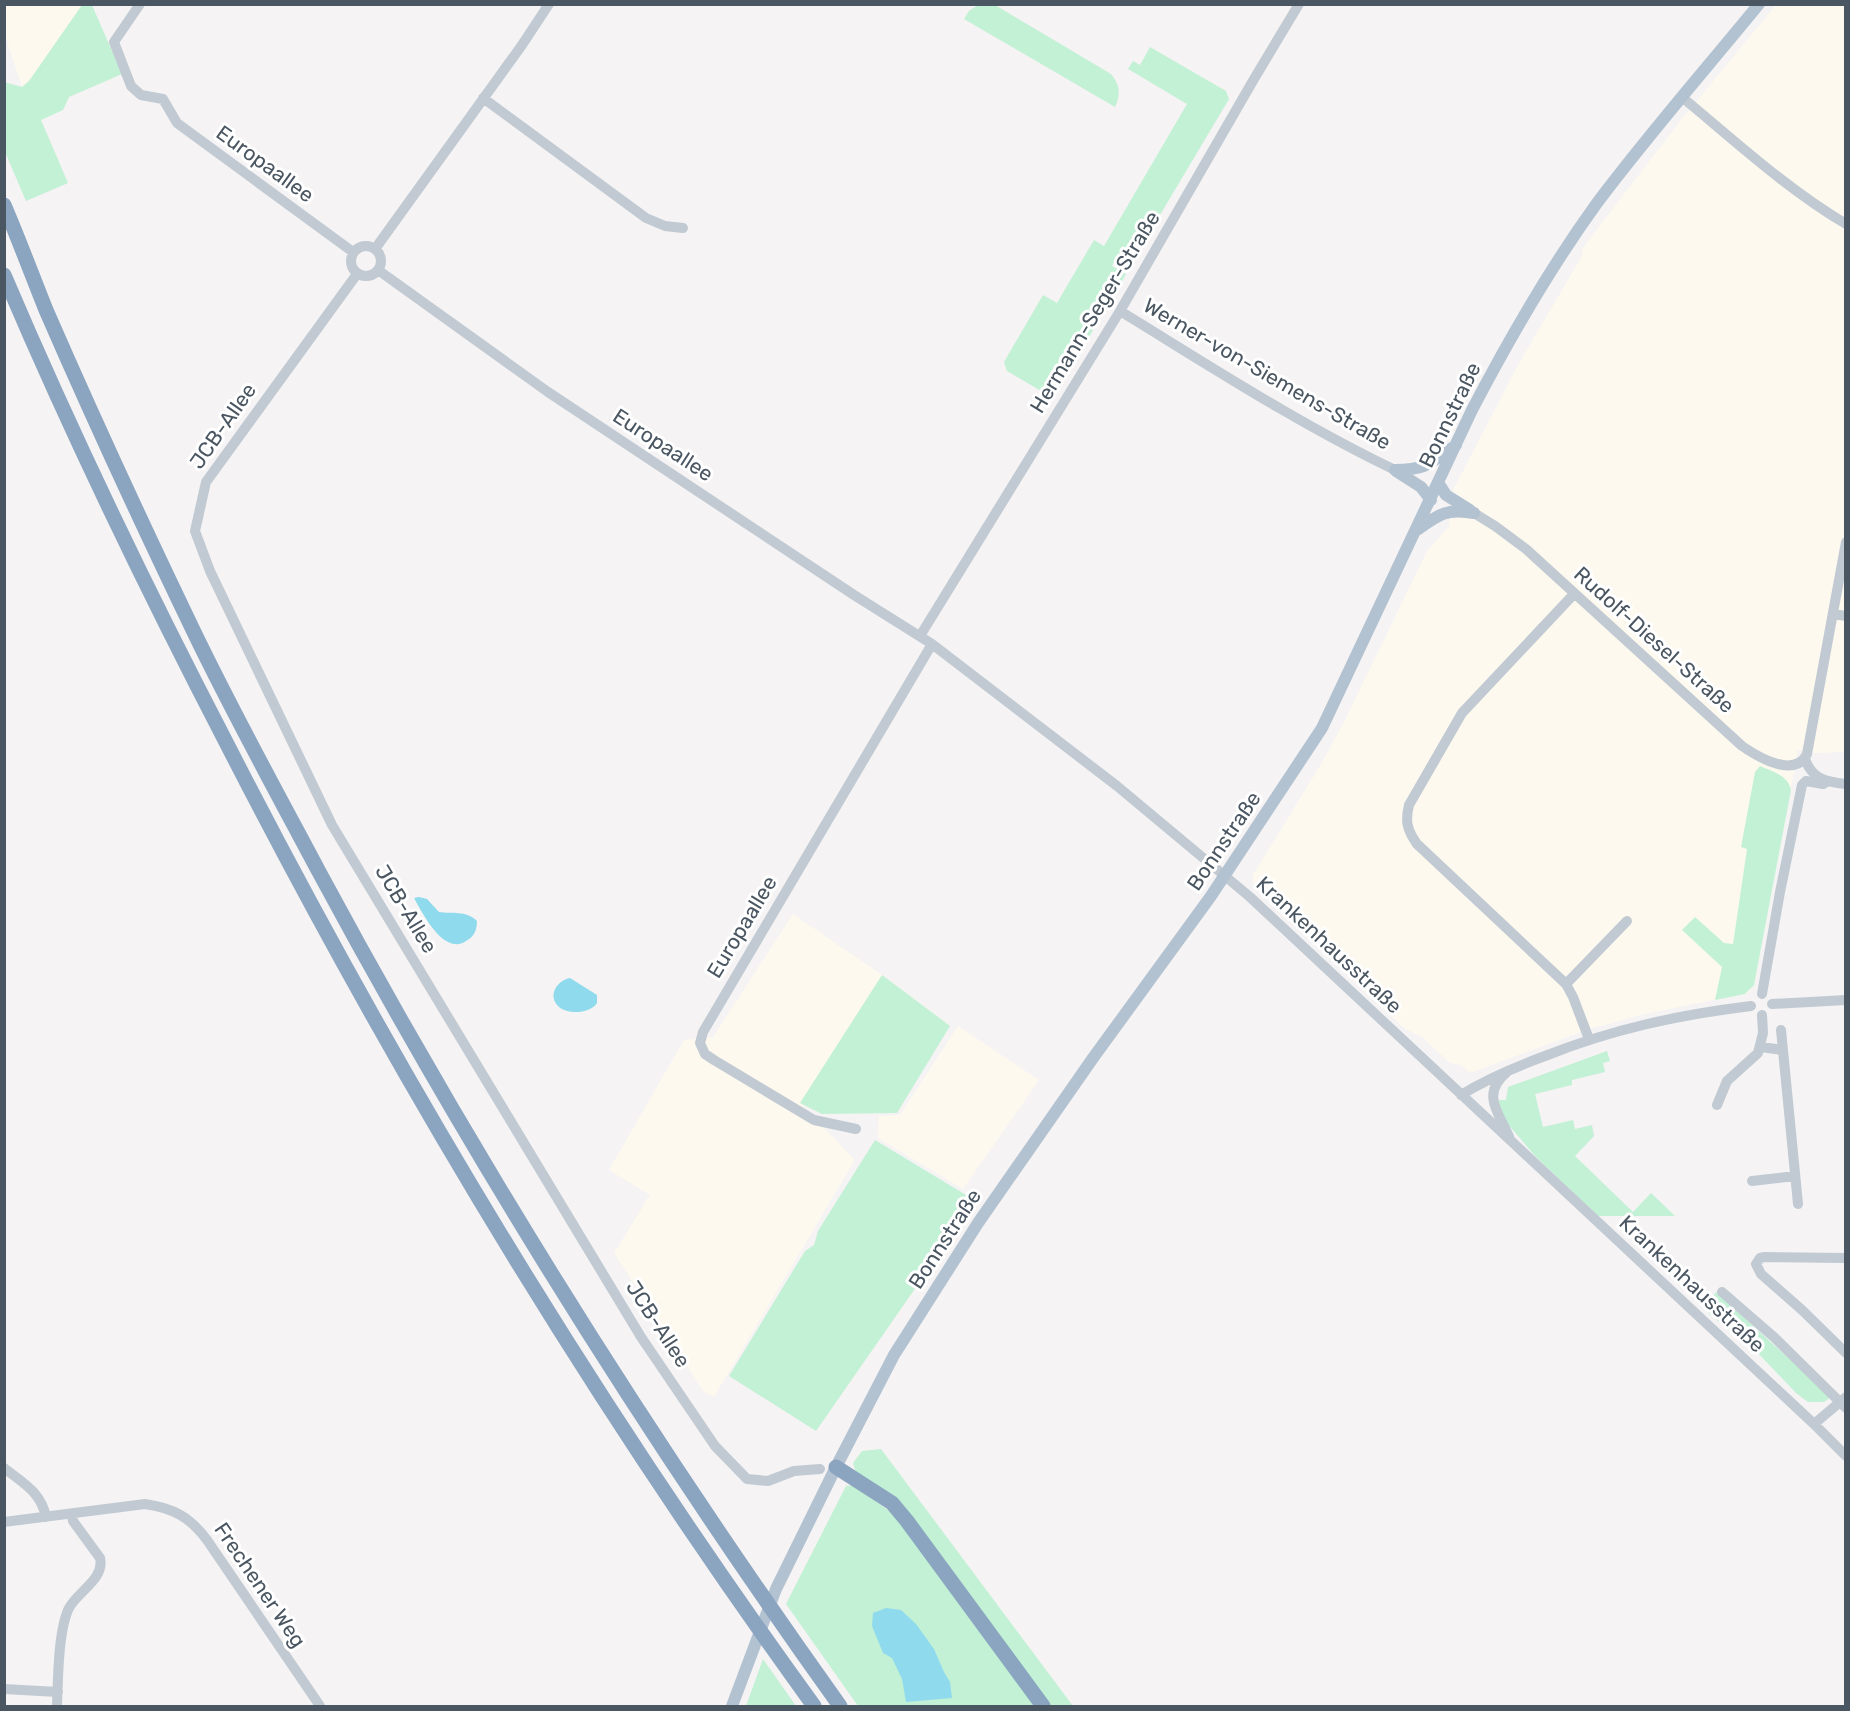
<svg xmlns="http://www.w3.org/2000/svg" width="1850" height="1711" font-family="Rubik,sans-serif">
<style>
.commercial{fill:#fdf9ef}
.green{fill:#c3f1d5}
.water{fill:#90daee}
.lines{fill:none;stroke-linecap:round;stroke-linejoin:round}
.minor{stroke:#c1cad2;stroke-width:10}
.major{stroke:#b3c2d1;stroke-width:12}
.highway{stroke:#8ba5c1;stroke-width:15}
.labels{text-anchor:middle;stroke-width:6;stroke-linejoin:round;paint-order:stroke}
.street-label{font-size:21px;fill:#4a5661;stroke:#fff}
</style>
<rect width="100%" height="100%" fill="#f5f3f3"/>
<!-- commercial -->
<path class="commercial" d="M4,5H82L29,81L22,87L5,35Z
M1776,5H1845V752L1814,753L1798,750L1754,985L1748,993L1645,1014L1586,1030L1470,1073L1461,1065L1450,1063L1423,1038L1404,1028L1260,892L1253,882V875L1321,764L1345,720L1427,551L1449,527L1453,490L1518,365L1583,254L1582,249L1677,125Z
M793,914L882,975L800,1103L855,1160L714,1397L704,1392L614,1253L650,1195L609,1170L684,1040L713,1037Z
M958,1026L1039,1080L963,1189L878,1138L879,1116L900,1115Z"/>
<!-- green -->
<path class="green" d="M82,5H92L122,74L69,97L63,110L41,120L68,183L26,201L5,152L4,82L22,87L29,81Z
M978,5H995L1111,74C1120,85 1121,94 1115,107L964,19L969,11Z
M1150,47L1226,91L1229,99L1129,267L1116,259L1112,266L1126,274L1053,398L1007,371L1004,362L1043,295L1057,303L1094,240L1104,246L1187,104L1128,69L1133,61L1140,65Z
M1760,766C1773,772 1788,775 1791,790L1754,985L1745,994L1715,1000L1722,967L1682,930L1695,917L1724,943L1733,944L1747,849L1741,847L1755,772Z
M882,975L950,1026L897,1113L822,1114L800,1103Z
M1607,1051L1610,1061L1603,1063L1605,1072L1572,1080V1085L1535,1094L1543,1127L1573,1120L1575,1129L1592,1125L1594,1136L1575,1156L1633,1212L1651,1193L1675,1216H1598L1536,1157L1500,1115L1496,1100H1506L1508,1087Z
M875,1140L976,1201L816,1431L729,1376L805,1251L814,1245L818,1231Z
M1716,1292L1831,1397L1824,1402H1808L1796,1393L1756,1351L1709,1314V1301Z
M881,1449L1073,1706H1050L855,1470L853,1463L862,1451Z
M854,1485L893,1514L1038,1706H858L786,1604L846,1486Z
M763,1659L796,1706H746Z"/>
<!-- water -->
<path class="water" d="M419,897L427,899L439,912C452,914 466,910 477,921C477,930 474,937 466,941C444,956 423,914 414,898Z
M570,978L597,995V1003C590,1014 567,1015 558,1006C547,995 558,980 570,978Z
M886,1608L901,1610L916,1624L934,1649L944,1672L950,1682L952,1698L906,1702L902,1679L892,1658L883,1653L872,1626L873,1613Z"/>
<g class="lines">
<!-- minor -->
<path class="minor" d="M140,4L114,42L131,86L141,95L163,99L177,123L353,252
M483,98L646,218L665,226L683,228
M1683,98C1735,141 1787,189 1846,224
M351 261a15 15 0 1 1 30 0a15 15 0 1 1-30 0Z
M375,249L522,45L549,4
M378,270L548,392L854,595L932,644L1117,786L1250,897L1814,1424L1846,1456
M357,274L206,482L195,531L210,571L332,825L641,1337L715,1446L747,1479L768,1481L794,1471L820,1469
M1120,311C1210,366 1299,424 1395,470
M1474,513L1495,526L1526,549L1742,746C1758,757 1795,779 1807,754L1846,542
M1574,594L1462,713L1409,805C1405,821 1407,830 1417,844L1566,984L1573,997L1589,1039
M1833,614L1846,616
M920,636L1120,311L1254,79L1299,4
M1805,759C1812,779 1826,782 1846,784
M1566,984L1627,921
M1762,994L1780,892L1802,785L1806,781L1823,784L1826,782
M1772,1004L1846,1000
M1781,1030L1798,1204
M1761,1047L1783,1050
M1506,1073C1480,1095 1500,1114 1510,1139
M1461,1095C1488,1078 1515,1067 1545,1056C1613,1029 1678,1015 1751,1006
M1717,1105L1727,1081L1758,1053L1763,1033L1762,1015
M856,1129L814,1120L714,1060L705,1054L700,1043L703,1032L932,644
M1752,1181L1795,1176
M1846,1258L1765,1257L1760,1258L1756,1264L1761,1274L1802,1310L1846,1353
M1722,1292L1775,1338L1846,1408
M1814,1424L1846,1397
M4,1468C23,1483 41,1492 46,1517
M4,1522L145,1504C173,1508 190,1517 207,1540L320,1706
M4,1689L58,1692
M57,1706C58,1681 58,1630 69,1608C78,1591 105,1579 100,1558L73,1521L72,1514"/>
<!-- major -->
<path class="major" d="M1395,470C1426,470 1431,463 1456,445
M1396,471L1421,487L1431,500
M1439,484L1446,495L1470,510
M1417,530C1439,514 1447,508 1474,513
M732,1706L776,1589L836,1467L894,1355L978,1223L1093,1058L1211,896L1322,728L1472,410C1509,339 1550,268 1597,203C1648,135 1705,70 1759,4"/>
<!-- highway -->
<path class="highway" d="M4,205C19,240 32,275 46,310C93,418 143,526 194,632C233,713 276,791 318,870C474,1160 649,1439 840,1706
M4,275C72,435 148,592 228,746C399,1080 594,1403 814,1706
M836,1467L892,1503L907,1521L1043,1706"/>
</g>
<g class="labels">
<!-- street labels -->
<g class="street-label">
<text transform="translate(265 164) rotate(36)" y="7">Europaallee</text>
<text transform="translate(1095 312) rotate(-59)" y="7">Hermann-Seger-Straße</text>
<text transform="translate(1267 374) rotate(30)" y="7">Werner-von-Siemens-Straße</text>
<text transform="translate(1450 415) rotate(-64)" y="7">Bonnstraße</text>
<text transform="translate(223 426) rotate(-55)" y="7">JCB-Allee</text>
<text transform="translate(663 445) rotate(33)" y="7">Europaallee</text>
<text transform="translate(1654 640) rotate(42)" y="7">Rudolf-Diesel-Straße</text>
<text transform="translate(1224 841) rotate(-56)" y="7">Bonnstraße</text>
<text transform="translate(406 909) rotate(59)" y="7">JCB-Allee</text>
<text transform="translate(742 927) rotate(-59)" y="7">Europaallee</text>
<text transform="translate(1329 945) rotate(43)" y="7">Krankenhausstraße</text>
<text transform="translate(945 1239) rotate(-57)" y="7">Bonnstraße</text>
<text transform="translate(1692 1284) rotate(43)" y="7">Krankenhausstraße</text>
<text transform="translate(658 1324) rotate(57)" y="7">JCB-Allee</text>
<text transform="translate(260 1585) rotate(56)" y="7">Frechener Weg</text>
</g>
</g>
<!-- border -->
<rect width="1850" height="1711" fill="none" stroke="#4a5661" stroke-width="12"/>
</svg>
